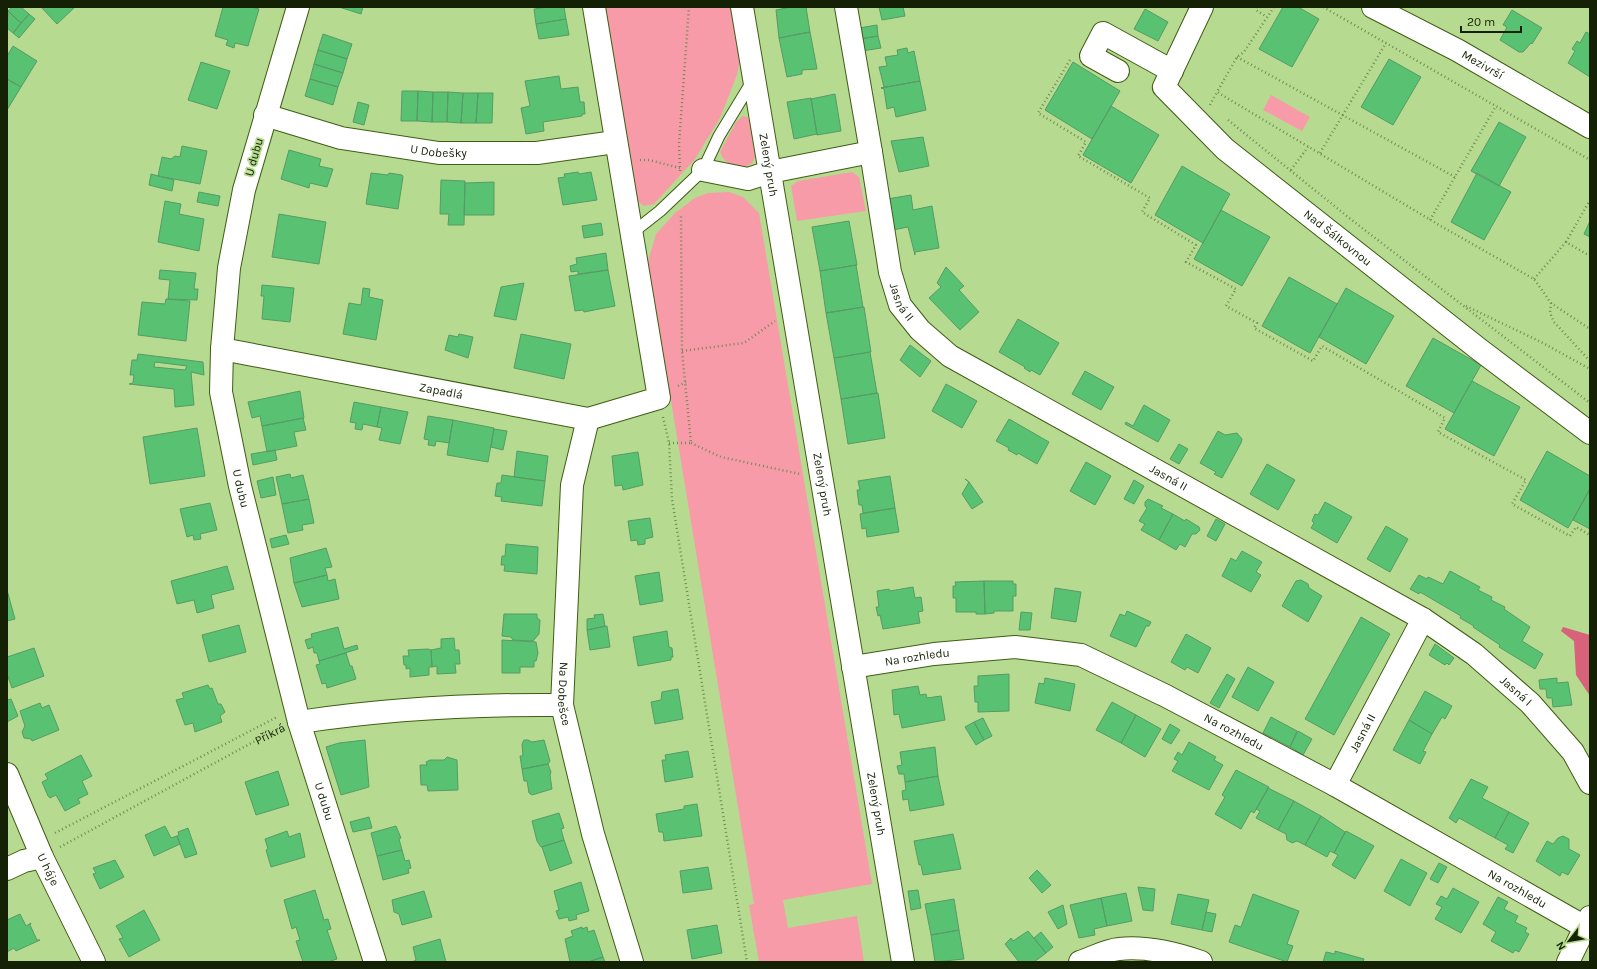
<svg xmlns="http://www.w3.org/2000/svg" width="1597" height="969" font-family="Karla,sans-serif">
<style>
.green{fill:#f79ba9}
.forest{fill:#d7627a}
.building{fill:#58c172;stroke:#579b65;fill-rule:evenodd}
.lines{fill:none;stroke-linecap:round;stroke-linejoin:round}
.service-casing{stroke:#3f5d13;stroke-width:13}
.minor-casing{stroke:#3f5d13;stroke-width:24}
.tertiary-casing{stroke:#3f5d13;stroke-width:24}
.path{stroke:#708b54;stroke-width:2.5;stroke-dasharray:1 3;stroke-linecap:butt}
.service{stroke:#fff;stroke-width:11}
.minor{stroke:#fff;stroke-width:22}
.tertiary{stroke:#fff;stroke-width:22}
.labels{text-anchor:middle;stroke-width:3.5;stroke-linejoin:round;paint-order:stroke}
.street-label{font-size:12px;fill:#142104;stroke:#b6db90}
</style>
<rect width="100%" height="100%" fill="#b6db90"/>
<!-- green -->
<path class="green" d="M603,7H732L741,54L737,75L720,118L695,159L654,204L644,206L636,200Z
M1271,95L1310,117L1302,131L1263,110Z
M743,116L747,117L749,120L755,157L752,163L745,167C734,166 724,164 720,152L736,122Z
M852,172L859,177L866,211L797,221L791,186L798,181Z
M729,192L743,197L759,213L872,884L783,900L788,928L857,916L864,962H759L749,905L754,904L648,261L656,234L675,213L695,198L708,193Z"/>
<!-- forest -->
<path class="forest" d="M1563,627L1590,635V696L1576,675L1574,641L1561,631Z"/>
<!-- building -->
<path class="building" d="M12,7H21L29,14L21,23L8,11Z
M41,7H75L57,24Z
M223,7H252L259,9L248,46L235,43L234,48L226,45L228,40L215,36Z
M339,7H363L361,14Z
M549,7H564L566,19L536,24L534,9Z
M791,7H806L810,32L779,38L776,10Z
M879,7H903L905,16L882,20Z
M1283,7H1298L1319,19L1292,67L1259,49Z
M1145,9L1168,22L1158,41L1134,29Z
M1512,10L1542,28L1532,44L1531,43L1523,52H1519L1500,40L1507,27L1503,25Z
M8,11L21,23L13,33L7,28Z
M29,14L35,19L19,38L13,33Z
M566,19L569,35L539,39L536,24Z
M877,25L878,36L860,39L859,28Z
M810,32L817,69L802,70V74L787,77L779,38Z
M1586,32L1590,34V77L1568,63L1575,51L1572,49L1577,41L1580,43Z
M323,34L352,44L347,59L318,50Z
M878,36L881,48L862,51L860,39Z
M13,46L37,61L21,87L7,79V56Z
M907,48L908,53L914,51L920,81L881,88L884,87L879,67L887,66L885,57L898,55L897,50Z
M318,50L347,59L343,73L314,64Z
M1389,59L1421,77L1393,125L1361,107Z
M201,62L230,71L217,109L188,100Z
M1073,62L1120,91L1092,139L1045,110Z
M314,64L343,73L338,87L310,79Z
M559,76L561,89L578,87L580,102H584L585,114H582V116L543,122L544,131L526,134L521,108L530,106L525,81Z
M7,79L21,87L7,110Z
M310,79L338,87L333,105L305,96Z
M920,81L926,110L896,117L894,107L887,109L884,89L881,88Z
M402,91H418L417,121H401Z
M418,91L433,92L432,122L417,121Z
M433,92H448L447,122H432Z
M448,92L463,93L461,123L447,122Z
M463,93H478L476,123H461Z
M478,93H493L492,123H476Z
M835,94L841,131L817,135L811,99Z
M811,98L817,134L794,139L787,102Z
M358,102L369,105L364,125L353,122Z
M1111,106L1159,135L1131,183L1083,155Z
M1499,122L1526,137L1499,186L1471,171Z
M923,137L929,166L899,172L891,141Z
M182,146L207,151L200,184L158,176L162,157L171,159L175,156L180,157Z
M289,150L321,159L319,166L333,169L327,187L310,183L309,188L281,179Z
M1182,166L1230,194L1203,243L1155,215Z
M578,172L579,174L591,172L597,200L563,205L558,178L565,177L564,174Z
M371,173L388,175L389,173L402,175L403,177L398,209L366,204Z
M1477,173L1511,192L1484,240L1451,222Z
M151,174L174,180L172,191L149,185Z
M441,180L465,181L464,225H448L449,214H440Z
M494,182V215H464L465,183Z
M199,192L220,196L218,206L197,202Z
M911,195L913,210L932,206L939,248L915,252V255L908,227L893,230L887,199Z
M165,201L181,204L179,214L204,219L199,251L158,242Z
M1221,210L1270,237L1242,286L1194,259Z
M279,214L326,222L319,264L272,257Z
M849,221L857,265L820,271L812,227Z
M1590,221V237L1584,234Z
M601,223L603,235L584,238L582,226Z
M606,253L608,270L578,274V271L571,272L570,266L577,264L576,258Z
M856,265L863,307L826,313L820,271Z
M946,267L964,286L959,290L979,312L960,330L929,298L941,287L937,283Z
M160,270L196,273L194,289H198L197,300L168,299L170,280L159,279Z
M608,270L615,306L584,312L583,310L575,311L569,276Z
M1289,277L1337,304L1310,353L1262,326Z
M524,283L516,320L494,316L501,287Z
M262,285L294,288L290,322L262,319L264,296H261Z
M363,288L370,289L369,297L383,300L376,340L343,334L349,303L361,305Z
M1346,288L1394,316L1366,364L1319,337Z
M166,299L190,301L186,341L138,335L142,302L165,304Z
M864,307L871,352L834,358L826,313Z
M1018,319L1059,343L1040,375L1031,370L1030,372L1024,368L1025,367L999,352Z
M459,334L473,337L468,358L445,350L449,335L458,337Z
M521,334L571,344L564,379L514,368Z
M1433,338L1481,365L1454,413L1406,386Z
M910,345L931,361L920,377L900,360Z
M870,352L877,393L841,399L834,358Z
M138,354L203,362L204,375L191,372L194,405L175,407L174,389L129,384L133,383L134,375H130L132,360H137ZM155,362L187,366L185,370L154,367Z
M1085,371L1114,387L1101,410L1072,394Z
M1472,381L1520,407L1494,456L1445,429Z
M946,384L977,401L962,428L932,411Z
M300,391L304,418L262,426L260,416L252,418L248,402Z
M878,393L885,438L848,444L841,399Z
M354,402L381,407L377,427L363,424L362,430L355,429L356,423L350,422Z
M1144,405L1170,420L1158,442L1125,424L1126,422L1133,426Z
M381,407L408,412L400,444L379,440L382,428L377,427Z
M428,416L453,420L449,443L436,441L435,446L428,445L429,440L424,439Z
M303,418L306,430L294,432L297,446L267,452L262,426Z
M1009,419L1049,442L1037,464L1018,453L1017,455L1008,450L1009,448L996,441Z
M453,420L494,428L488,462L447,455Z
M197,428L205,476L150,484L143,437Z
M494,429L507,431L503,450L491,447Z
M1218,431L1225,435L1237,433L1242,439L1241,443L1222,478L1214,474L1216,472L1200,463Z
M1179,444L1188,449L1179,464L1170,459Z
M275,450L277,460L253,465L251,454Z
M517,451L548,456L545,481L514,477Z
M1547,451L1590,476V489L1568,528L1520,500Z
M638,452L643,485L623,490L622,485L615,486L612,456Z
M1086,462L1111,476L1095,505L1070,491Z
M1267,464L1295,480L1278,510L1250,494Z
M290,474L291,478L303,475L309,499L282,504L276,477Z
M502,475L545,481L542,506L501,501L502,497L495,496L497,483H501Z
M890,476L895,508L863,513L862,505H859L857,490H860L858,481Z
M273,477L276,495L261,498L257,481Z
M965,479L969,482L983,502L972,509L962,494L969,482Z
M1134,480L1144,486L1134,504L1124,499Z
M1590,489V529L1573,520Z
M309,499L314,523L302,525L303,530L288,533L282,504Z
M1148,499L1163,506L1161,508L1173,514L1159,540L1141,530L1145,524L1139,521L1147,508L1145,506V502Z
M1325,502L1352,517L1337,543L1311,528L1314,523L1312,521L1315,514L1318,515Z
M210,503L217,530L200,534L201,539L194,540L193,535L187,537L180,509Z
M895,508L899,532L867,537L866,528L862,529L860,514Z
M1173,514L1185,521L1186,519L1199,527L1200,530L1196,534H1192L1185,547L1180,544L1176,550L1159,540Z
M650,518L653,537L645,539V544L638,545L637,540L631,541L628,521Z
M1216,519L1225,524L1216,541L1207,536Z
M1386,526L1408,539L1390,572L1367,559Z
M286,535L289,544L272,548L270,539Z
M506,544L538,547L537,574L504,571L505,565H501L502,556H505Z
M326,548L332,567L325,568L327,575L294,583L290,558Z
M1242,551L1262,562L1256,572L1261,575L1251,592L1222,576L1231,558L1236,561Z
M227,566L234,589L211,595L214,608L197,613L194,600L177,604L171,581Z
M1450,571L1480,587L1478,590L1492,597L1491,600L1505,607L1504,609L1530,627L1522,641L1543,654L1535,669L1499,647L1500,645L1473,627L1474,626L1460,618L1461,616L1420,592L1419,594L1410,589L1419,575L1427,579L1428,577L1443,584Z
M659,572L663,601L640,605L635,576Z
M327,575L328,581L335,579L339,599L302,607L294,583Z
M1301,580L1308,584L1309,588L1322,596L1308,622L1282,606L1296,581Z
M984,581H1013V584H1016V596H1013V611H994V613L985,614Z
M984,581L985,614H976V612H956V598H953V586H956L955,582Z
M913,587L915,598L921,597L923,611L918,612L920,623L883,629L880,615L878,616L876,607H879L877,591L889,589L890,591Z
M1055,588L1081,592L1076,622L1051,618Z
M7,590L15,619L7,621Z
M1127,611L1151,622L1149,626H1146L1136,647L1110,636L1120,614L1125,616Z
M1021,612L1032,613L1030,630H1019Z
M504,614H537V618L540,620L539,634L533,641L513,640L511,637L502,636Z
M603,614L605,626L587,630V619L595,618L594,615Z
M1361,617L1390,634L1334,735L1305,719Z
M239,625L246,652L209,662L202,635Z
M607,626L610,647L590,650L587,630Z
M338,627L344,649L357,645L358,649L319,661L317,653H314L313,647L308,649L305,640L312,638L311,634Z
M667,631L669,647L672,648L673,657H671V660L638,666L633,637Z
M1186,634L1211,648L1198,673L1187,667L1185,670L1171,662Z
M454,638L455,650H459L460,664H455L456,673L437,674V666L432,667L431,650L441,648V639Z
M502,640L536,642L538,653L536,661H534V667H520V673H502Z
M1435,644L1454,658L1449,665L1447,663L1445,665L1429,655Z
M34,648L44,676L12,688L7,674V657Z
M428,649L431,650L432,667H429V675L410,677V668L406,669V665H404L403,656H409L408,650Z
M346,653L350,666H352L356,679L327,688L326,683L322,684L316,665L320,664L319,661Z
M1248,667L1274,682L1258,711L1232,697Z
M1009,674V711L978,712V702H975L974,686H978V676Z
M1227,674L1235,679L1219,708L1210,703Z
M1045,678L1075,684L1070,711L1035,703L1039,683L1044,684Z
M1557,678V683L1568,682L1572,705L1553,707L1552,698H1547L1546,689H1540L1539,680Z
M208,685L210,689L212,688L218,704H221L225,712L220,716L222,722L195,732L193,723L185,725L176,700L184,698L182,693Z
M918,686L920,695L926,694L927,698L941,696L945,720L902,728L899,714L894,715L892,690Z
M678,689L683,719L655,724L651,702L661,700L662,692Z
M1425,691L1452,706L1445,719L1442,717L1432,734L1409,720Z
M11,699L18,716L7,722V700Z
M1112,702L1136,715L1121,743L1096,730Z
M40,703L42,708L49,705L59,730L32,741L31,739L24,738L22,732L25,726L20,711Z
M1136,715L1161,729L1145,757L1121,743Z
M1271,717L1297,731L1290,747L1263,733Z
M983,718L992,736L984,740L974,722Z
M1409,720L1432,734L1423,751L1426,752L1420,764L1393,750Z
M974,722L984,740L976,745L965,727Z
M1170,724L1180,730L1171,744L1162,739Z
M1298,731L1312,739L1303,755L1290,747Z
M365,740L369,787L341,795L326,747L339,743Z
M524,740H528L532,742L544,740L550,761L548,764L522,769L520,756H523L522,744Z
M1189,742L1216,757L1214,760L1223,765L1209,790L1172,771L1178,761L1174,759L1178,752L1182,755Z
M935,747L938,776L905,782L904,774H899L897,766L902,765L900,752Z
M688,751L693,777L665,782L662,760H666L665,755Z
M81,755L92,776L82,781L88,794L78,799L80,803L65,811L56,795L50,798L48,796L42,782L48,779L45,774Z
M447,757L457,760L458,790L428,791L427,785H421L420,765H427L426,762L430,760H444Z
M548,764L551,772L550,775L552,789L532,795L529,793L527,781H524L522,769Z
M1236,770L1269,787L1254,813L1251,811L1241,829L1215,814L1225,797L1222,795Z
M278,771L289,805L256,815L245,782Z
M938,776L944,805L910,811L908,799L903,800L902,791L906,790L905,782Z
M1471,779L1488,787L1482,798L1509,812L1495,838L1459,818L1456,823L1449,818Z
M1268,788L1294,801L1278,830L1256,818L1260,811L1256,809Z
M1294,801L1321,816L1305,845L1297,841L1292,843L1287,840L1286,834L1278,830Z
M697,804L702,836L664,841L663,832H659L656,814L684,809V806Z
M1509,812L1529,823L1513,853L1505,849L1508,845L1495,838Z
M559,813L564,828L561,829L564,840L541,847L537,841L532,821Z
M1321,816L1345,832L1334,853L1330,851L1327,857L1305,845Z
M369,817L372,828L353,832L350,822Z
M165,826L171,838L177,836L180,844L154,856L145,835Z
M396,826L401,838L399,839L402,850L377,856L371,833Z
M188,828L197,854L185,858L177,836L179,835L178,832Z
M287,831L289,837L300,833L305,857L271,867L266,850L268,849L265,839Z
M1346,831L1374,846L1355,879L1332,865L1338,855L1334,853Z
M953,834L961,869L923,875L921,865H919L914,841Z
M1563,836L1569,839V849L1580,855L1568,875L1562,872L1560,876L1536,861L1547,841L1553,844L1558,838Z
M564,840L572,863L550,871L542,847Z
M402,850L405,861L409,860L411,868L408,869L409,873L383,880L377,856Z
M1401,859L1427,873L1410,906L1384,891Z
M115,860L124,877L100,889L93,874L96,873L93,868Z
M1439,863L1447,867L1438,883L1430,879Z
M708,867L712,889L683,893L680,871Z
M1037,870L1051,885L1042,893L1029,878Z
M581,882L589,911L576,915L577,919L569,921L568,917L559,919L556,911L559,910L554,891Z
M1138,887L1155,889L1153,911L1143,910Z
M1453,888L1479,902L1461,933L1435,919L1442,907L1436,904L1441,896L1447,899Z
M315,890L324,920L328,919L331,929L327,930L337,959L328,962H303L296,941L300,940L296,927L292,929L284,900Z
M918,890L921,908L911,910L908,891Z
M424,891L432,917L402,925L399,914L394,912L392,900Z
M1126,893L1132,921L1107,926L1101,898Z
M1178,894L1209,900L1202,930L1171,924Z
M1253,894L1299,911L1287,944L1293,946L1287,962L1229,942L1235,925L1241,927Z
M1498,897L1508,902L1504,909L1518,916L1515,922L1527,928L1525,932L1529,934L1519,952L1515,950L1513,953L1491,941L1496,932L1483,924Z
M1101,898L1107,926L1094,929L1095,935L1079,938L1070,905Z
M954,899L959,930L931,935L925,904Z
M1063,905L1067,924L1058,929L1048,912Z
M144,910L160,940L129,957L119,939L123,938L116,926Z
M1206,912L1216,914L1212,932L1202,930Z
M20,914L26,926L31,923L30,925L37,940H40L16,951L14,948L7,952V920Z
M717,925L722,953L692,959L687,930Z
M582,927V929L587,927L588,932L594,930L603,957L588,962H570L565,939L573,936L571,931Z
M959,930L964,959L935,962L931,935Z
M1028,931L1046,953L1034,962H1019L1005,944L1011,938L1013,941Z
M1041,932L1053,947L1046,953L1034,938Z
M440,939L446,962H412L416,960L413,947Z
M1335,951L1364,959L1363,962H1323L1326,952L1335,954Z
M603,957L605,962H588Z"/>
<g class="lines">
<!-- service casing -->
<g class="service-casing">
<path id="service" d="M632,233L660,211L703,170L719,136L753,80"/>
</g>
<!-- minor casing -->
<g class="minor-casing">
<g id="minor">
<path id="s1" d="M298,7L244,190L229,268L222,349L221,392L240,486L299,722L375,962"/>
<path id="s2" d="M846,7L871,152L890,272L900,305L920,330L950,356L1423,619L1474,654L1530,703L1573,752L1590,783"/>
<path id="s3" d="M1202,7L1164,87L1225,149L1480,350L1590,433"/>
<path id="s4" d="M1373,7L1457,50L1590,127"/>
<path d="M1118,71L1091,56L1103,33L1172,71"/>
<path id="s5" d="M265,115L341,138L439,153H537L615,142"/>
<path d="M703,170L748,179L770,172L871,152"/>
<path id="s6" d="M222,349L588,419L659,398L594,7"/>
<path id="s7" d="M588,419L572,485L562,705L593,834L632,962"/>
<path id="s8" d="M853,667L934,654L1015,647L1081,655L1166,696L1335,785L1585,927"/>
<path d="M299,722C386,709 474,704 562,705"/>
<path id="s9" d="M1335,785L1423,619"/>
<path d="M7,869L24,861L42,857"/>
<path d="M1080,962C1092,958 1106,950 1119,949C1147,946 1175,953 1201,962"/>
<path d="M1568,962L1590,917"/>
</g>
</g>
<!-- tertiary casing -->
<g class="tertiary-casing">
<g id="tertiary">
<path id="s10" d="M742,7L903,962"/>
<path id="s11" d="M7,774L42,857L94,962"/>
</g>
</g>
<!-- path -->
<path class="path" d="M1257,7L1256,10L1267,17
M1274,7L1244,52L1237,57L1217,92L1439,225L1534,279L1551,303L1590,329
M1323,7L1590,160
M1237,57L1455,177
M1070,60L1038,113L1086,142L1078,156L1150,198L1142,212L1196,245L1186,262L1236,289L1226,306L1257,323L1254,328L1313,361L1322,346L1445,418L1438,432L1526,480L1512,504L1570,536L1576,527L1590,535
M1210,105L1217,92
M1228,120L1353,221L1590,403
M1320,153L1386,43
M640,160H649L680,168
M1291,170L1308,147
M680,171L679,144L689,7
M1430,220L1496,106
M1566,242L1590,200
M1534,279L1566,242L1590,256
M1551,303L1550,313L1554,322L1590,361
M1466,306L1541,342L1590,369
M682,351L744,343L775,321
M678,386L686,382
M663,417L669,443L672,499L747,962
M669,443H691L682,351L681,214
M691,443L721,457L800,474
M55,833L277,717
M60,847L279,728"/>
<!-- service -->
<use href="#service" class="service"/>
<!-- minor -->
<use href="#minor" class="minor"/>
<!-- tertiary -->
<use href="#tertiary" class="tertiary"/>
</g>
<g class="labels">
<!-- street labels -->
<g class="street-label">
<text dy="4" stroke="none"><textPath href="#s4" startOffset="124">Mezivrší</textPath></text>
<text dy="4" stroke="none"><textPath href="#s5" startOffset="178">U Dobešky</textPath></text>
<text transform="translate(254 157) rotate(-74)" y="4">U dubu</text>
<text dy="4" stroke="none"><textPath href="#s10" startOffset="160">Zelený pruh</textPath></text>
<text dy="4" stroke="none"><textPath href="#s3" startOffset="319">Nad Šálkovnou</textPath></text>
<text dy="4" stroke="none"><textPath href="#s2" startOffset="301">Jasná II</textPath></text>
<text dy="4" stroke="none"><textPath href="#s6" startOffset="223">Zapadlá</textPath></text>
<text dy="4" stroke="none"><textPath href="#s2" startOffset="625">Jasná II</textPath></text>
<text dy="4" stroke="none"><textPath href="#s10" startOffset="484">Zelený pruh</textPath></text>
<text dy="4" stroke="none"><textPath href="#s1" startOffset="493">U dubu</textPath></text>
<text dy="4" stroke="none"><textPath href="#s8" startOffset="65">Na rozhledu</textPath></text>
<text dy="4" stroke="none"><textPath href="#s2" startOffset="1034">Jasná I</textPath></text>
<text dy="4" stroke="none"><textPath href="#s7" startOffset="277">Na Dobešce</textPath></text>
<text dy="4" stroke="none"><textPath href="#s8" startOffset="401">Na rozhledu</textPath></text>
<text dy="4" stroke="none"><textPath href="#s9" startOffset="59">Jasná II</textPath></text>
<text transform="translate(270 734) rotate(-27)" y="4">Příkrá</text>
<text dy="4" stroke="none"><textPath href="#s1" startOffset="817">U dubu</textPath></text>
<text dy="4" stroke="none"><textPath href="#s10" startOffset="808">Zelený pruh</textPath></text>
<text dy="4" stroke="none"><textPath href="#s11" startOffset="104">U háje</textPath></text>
<text dy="4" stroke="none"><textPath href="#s8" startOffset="725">Na rozhledu</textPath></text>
</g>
</g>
<!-- border -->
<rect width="1597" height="969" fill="none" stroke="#142104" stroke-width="16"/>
<!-- north arrow -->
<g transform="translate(1569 941) rotate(239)" stroke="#b6db90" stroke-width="3" paint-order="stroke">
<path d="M0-3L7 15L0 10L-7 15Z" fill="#142104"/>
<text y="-6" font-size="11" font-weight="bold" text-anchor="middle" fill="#142104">N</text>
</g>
<!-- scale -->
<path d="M1461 26v6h60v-6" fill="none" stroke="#142104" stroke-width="2"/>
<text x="1467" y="26" font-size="12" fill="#142104" stroke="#b6db90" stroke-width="3" paint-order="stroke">20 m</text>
</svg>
